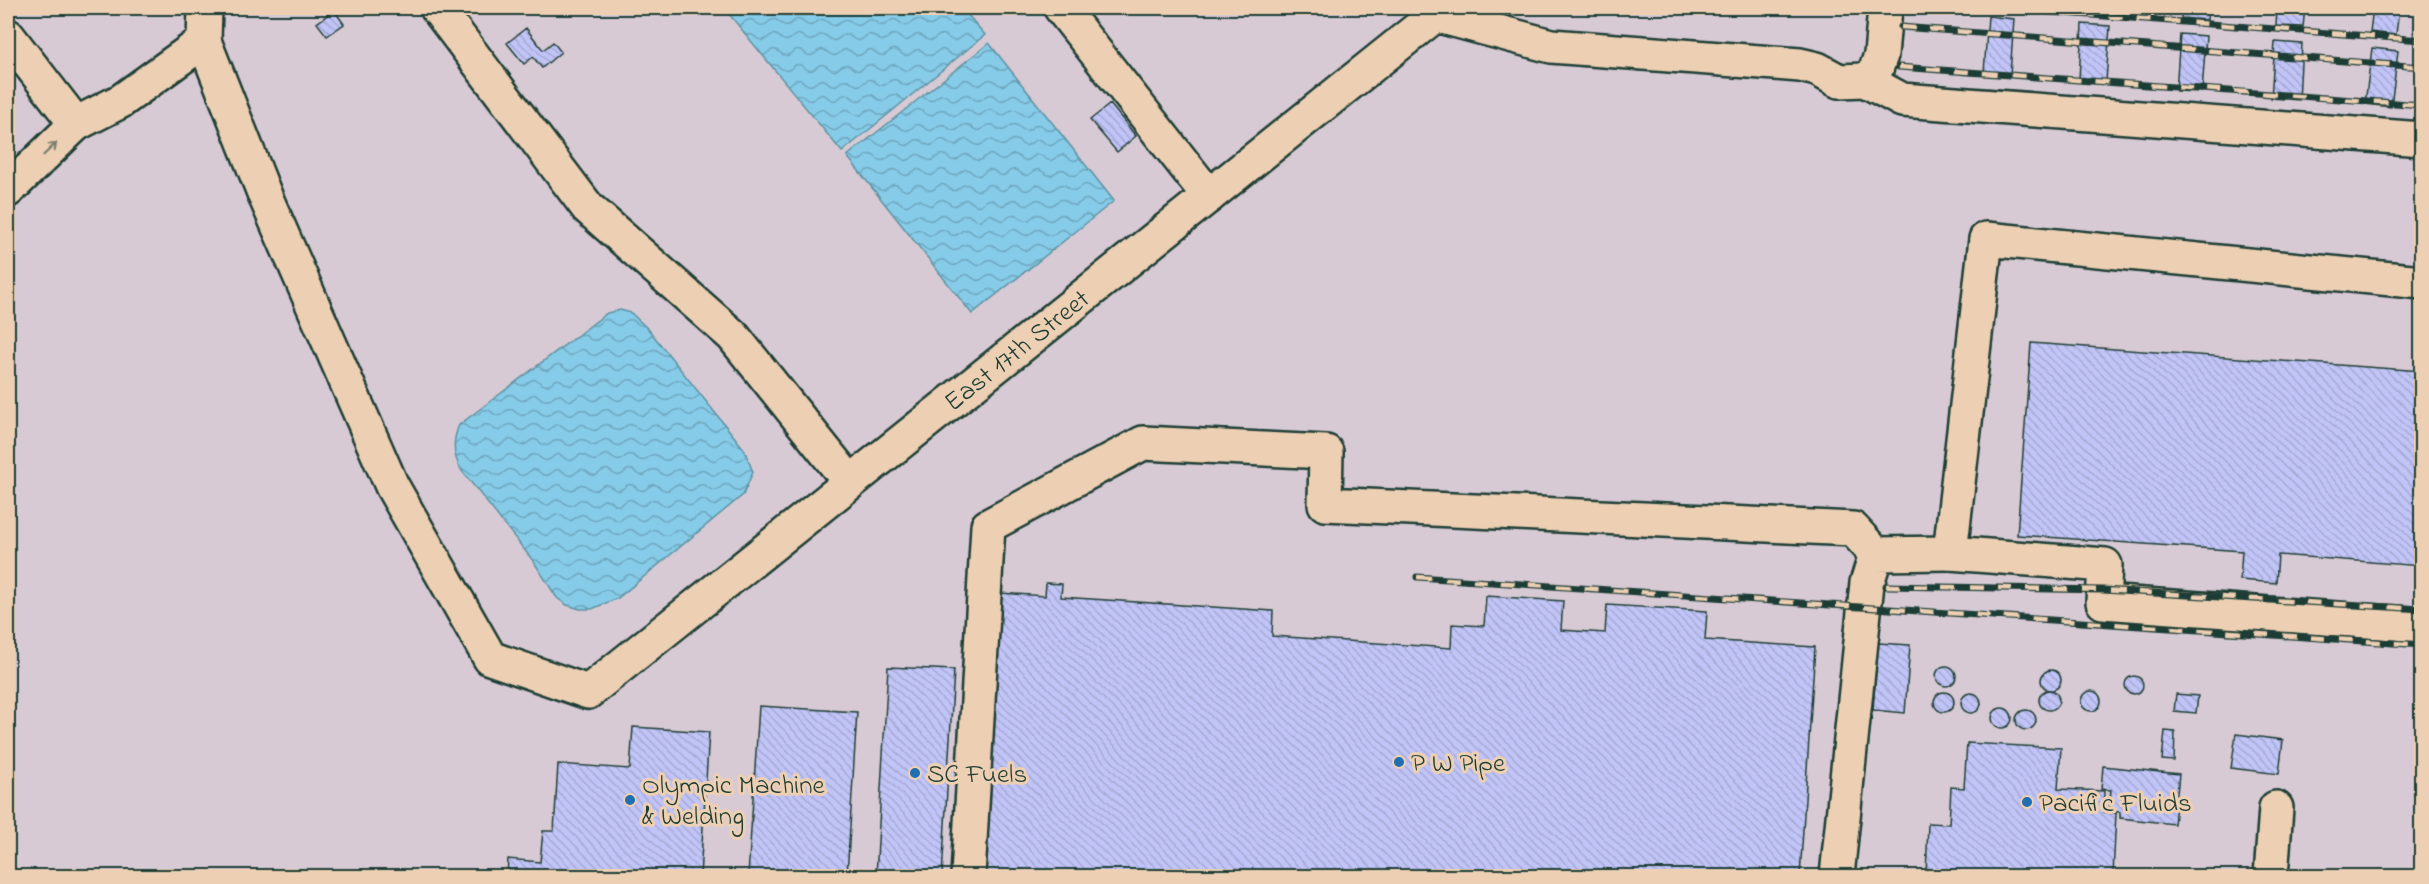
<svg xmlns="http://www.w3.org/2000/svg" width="2429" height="884" font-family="'Indie Flower',sans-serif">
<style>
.built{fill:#d7cad5}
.water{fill:url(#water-waves);stroke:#5d92a0;stroke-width:1.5}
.building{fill:url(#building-back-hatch);stroke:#1f3d34;stroke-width:1.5}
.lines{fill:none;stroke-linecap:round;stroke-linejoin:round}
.minor-casing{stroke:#1f3d34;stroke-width:38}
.minor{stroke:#edd0b3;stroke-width:33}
.rail-casing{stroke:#1f3d34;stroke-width:7}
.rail{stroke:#edd0b3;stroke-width:4.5;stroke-dasharray:14;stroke-linecap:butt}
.oneway{stroke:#7c7f6d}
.poi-dot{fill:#1f6fb2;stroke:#edd0b3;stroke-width:2}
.labels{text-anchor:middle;stroke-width:6;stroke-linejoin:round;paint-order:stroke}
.street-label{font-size:27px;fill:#1f3d34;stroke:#edd0b3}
.poi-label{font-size:27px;fill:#1f3d34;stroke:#edd0b3;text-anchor:start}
</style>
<defs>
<pattern id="water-waves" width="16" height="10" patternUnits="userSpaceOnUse" patternTransform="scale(1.5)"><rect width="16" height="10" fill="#86cbe8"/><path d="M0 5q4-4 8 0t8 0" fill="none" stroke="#6da6bd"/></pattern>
<pattern id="building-back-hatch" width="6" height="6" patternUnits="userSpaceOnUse" patternTransform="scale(1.5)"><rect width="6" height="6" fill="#c1c4f6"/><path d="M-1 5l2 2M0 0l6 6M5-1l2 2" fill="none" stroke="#a5a9d4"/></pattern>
</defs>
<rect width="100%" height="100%" fill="#e0ccc7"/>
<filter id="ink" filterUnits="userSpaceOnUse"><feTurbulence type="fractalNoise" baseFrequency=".0167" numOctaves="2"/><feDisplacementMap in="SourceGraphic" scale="12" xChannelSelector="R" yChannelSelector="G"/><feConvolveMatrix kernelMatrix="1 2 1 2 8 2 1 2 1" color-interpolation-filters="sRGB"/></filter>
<g filter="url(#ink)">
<!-- built -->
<path class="built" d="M8,8H2421V876H8Z"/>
<!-- water -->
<path class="water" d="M724,8H962L985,35L842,152Z
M989,43L1114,201L972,314L847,156Z
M620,310L631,313L649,330L744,449L753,472L743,495L618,598L592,609H580L567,605L557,598L534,562L462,471C453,457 452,441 459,425L607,313Z"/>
<!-- building -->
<path class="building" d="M2181,8H2208L2207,20L2181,18Z
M2277,8H2305L2303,27L2276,26Z
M2373,8H2399L2396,35L2370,32Z
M334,10L344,24L327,36L317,23Z
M1988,16L2014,19L2010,75L1984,73Z
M2082,24L2110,26L2106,81L2079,80Z
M526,28L543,50L553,42L561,52L542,68L533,57L524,64L507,43Z
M2180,34L2206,36L2202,92L2176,91Z
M2275,42L2302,44L2299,100L2271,98Z
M2372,48L2398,51L2391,107L2365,104Z
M1110,104L1136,136L1117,152L1090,120Z
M2031,343L2422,371V566L2278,555L2276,583L2240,580L2242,551L2017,535Z
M1046,583L1062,584L1061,597L1273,611L1272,636L1451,648L1452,624L1484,626L1486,596L1563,601L1561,630L1605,633L1607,605L1707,611L1705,640L1815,647L1800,876H982L1000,593L1045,596Z
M1878,643L1910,645L1905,713L1873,710Z
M1936 676a10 10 0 1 1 20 0a10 10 0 1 1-20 0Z
M888,667L954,670L942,876H876Z
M2041 680a10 10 0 1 1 20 0a10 10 0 1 1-20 0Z
M2125 685a9 9 0 1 1 18 0a9 9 0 1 1-18 0Z
M2039 700a10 10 0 1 1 20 0a10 10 0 1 1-20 0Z
M2081 701a10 10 0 1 1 20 0a10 10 0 1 1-20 0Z
M1934 702a10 10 0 1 1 20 0a10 10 0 1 1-20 0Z
M1961 703a10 10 0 1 1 20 0a10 10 0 1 1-20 0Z
M2176,694L2198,696L2196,713L2174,711Z
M759,706L857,712L847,876H748Z
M1992 718a10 10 0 1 1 20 0a10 10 0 1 1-20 0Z
M2016 720a10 10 0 1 1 20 0a10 10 0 1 1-20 0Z
M633,727L709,732L700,876H507L508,859L540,862L543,831H554L558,764L630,769Z
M2165,731L2175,732L2174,761L2162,760Z
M2236,734L2283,740L2279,774L2231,768Z
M1967,743L2061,748L2058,789L2104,791L2103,812L2116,813L2113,876H1926L1928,823L1949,824L1951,787L1964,788Z
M2103,766L2179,774L2174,824L2120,818V812L2109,811L2111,790L2101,789Z
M2316,872L2389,876H2315Z"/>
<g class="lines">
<!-- minor casing -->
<g class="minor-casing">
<g id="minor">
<path d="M437,8L588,208L733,336L850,482"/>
<path d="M1061,8L1209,196"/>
<path d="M1435,15L1551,46L1800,65L1817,69L1839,81L1865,80L1875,72L1881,55L1885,8"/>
<path d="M8,36L76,124L8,190"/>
<path d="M204,41L205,8"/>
<path d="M1865,80L1902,100L2422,139"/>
<path id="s1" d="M76,124L121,101L204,41L266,198L392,486L490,658L588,692L1444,8"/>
<path d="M1950,553L2105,565L2103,602L2422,625"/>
<path d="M968,876L988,526L1143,443L1326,452L1325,504L1853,529L1876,554"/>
<path d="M1837,876L1867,583L1876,554L1950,553L1986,239L2422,282"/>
<path d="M2271,876L2276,808"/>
</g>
</g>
<!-- minor -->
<use href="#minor" class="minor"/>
<!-- rail casing -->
<g class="rail-casing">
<path id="rail" d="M1997,8L2422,40
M1901,27L2422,67
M1899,67L2422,105
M1417,577L2422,645
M1886,586L2103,590L2422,609"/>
</g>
<!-- rail -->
<use href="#rail" class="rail"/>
</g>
<!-- one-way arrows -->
<defs><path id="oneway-shaft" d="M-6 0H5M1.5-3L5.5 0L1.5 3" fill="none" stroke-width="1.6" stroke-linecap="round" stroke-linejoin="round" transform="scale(1.5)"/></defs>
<use class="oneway" href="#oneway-shaft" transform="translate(50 149) rotate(-44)"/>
</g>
<!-- markers -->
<g class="poi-dot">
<circle cx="1399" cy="762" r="6"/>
<circle cx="915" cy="773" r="6"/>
<circle cx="630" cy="800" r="6"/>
<circle cx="2027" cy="802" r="6"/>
</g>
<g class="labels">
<!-- street labels -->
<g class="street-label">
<text dy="9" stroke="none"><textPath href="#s1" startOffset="1486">East 17th Street</textPath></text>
</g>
<!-- poi labels -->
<g class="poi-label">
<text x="1411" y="771">P W Pipe</text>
<text x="927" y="782">SC Fuels</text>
<text x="642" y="793">Olympic Machine<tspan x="642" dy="31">&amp; Welding</tspan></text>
<text x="2039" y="811">Pacific Fluids</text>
</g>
</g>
<!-- margin -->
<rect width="2429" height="884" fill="none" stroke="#edd0b3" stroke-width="30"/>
<rect x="15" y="15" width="2399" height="854" fill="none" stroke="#1f3d34" stroke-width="2" filter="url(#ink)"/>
</svg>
